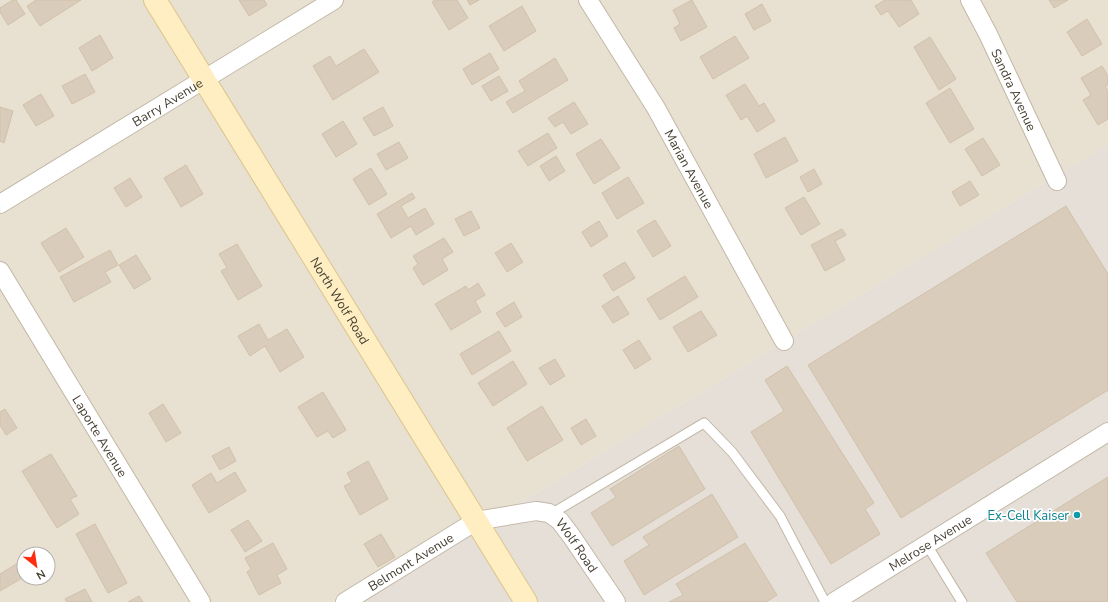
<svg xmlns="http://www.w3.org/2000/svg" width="1108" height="602" font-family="'Nunito Sans',sans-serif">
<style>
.residential{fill:#e8e0d0;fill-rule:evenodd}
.industrial{fill:#e5dfd8}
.building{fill:#d9ccba;stroke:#d1c1aa}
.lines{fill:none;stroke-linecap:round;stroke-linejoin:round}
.lane-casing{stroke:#c2b8a7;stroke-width:11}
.street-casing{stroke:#c2b8a7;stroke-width:20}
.secondary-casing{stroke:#dbc58f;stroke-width:24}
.lane{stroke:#fff;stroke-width:9}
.street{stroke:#fff;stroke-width:18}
.secondary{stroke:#ffeec1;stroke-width:22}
.culture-dot{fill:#0f9aa8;stroke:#fff;stroke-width:1.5}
.labels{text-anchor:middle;stroke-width:3.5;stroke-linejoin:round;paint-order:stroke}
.street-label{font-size:13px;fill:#453e32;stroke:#fff}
.culture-label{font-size:13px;fill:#0d838f;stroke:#fff;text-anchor:end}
</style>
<rect width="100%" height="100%" fill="#f3eee3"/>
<!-- residential -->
<path class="residential" d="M0,0H148L467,519L333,602H0ZM24,554H48V578H24Z
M162,0H1108V144L484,525Z"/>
<!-- industrial -->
<path class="industrial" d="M1108,144V602H535L484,525Z
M472,533L514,602H360Z"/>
<!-- building -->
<path class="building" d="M13,0H16L25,14L8,25L0,12V8Z
M36,0H81L40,26L27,6Z
M239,0H264L267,5L249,16Z
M435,0H457L468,18L449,30L432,2Z
M467,0H479L470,5Z
M692,0L707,27L681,41L674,28L680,24L673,10Z
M885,0H911L919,14L899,27L888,11L881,15L875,6Z
M1049,0H1068L1054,8Z
M762,4L771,21L754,30L745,14Z
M522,6L536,31L504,51L489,26Z
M1087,19L1102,44L1082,56L1067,32Z
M100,35L113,58L92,71L79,48Z
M735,36L749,58L713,79L700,57Z
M930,37L956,79L939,90L914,47Z
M364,49L379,72L333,100L313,66L330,56L336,66Z
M490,53L499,69L472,85L463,69Z
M555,58L568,80L513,113L506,102L525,91L519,81Z
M1102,66L1108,76V85L1105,86L1108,91V119L1098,125L1083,100L1091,95L1081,78Z
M85,74L95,92L72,104L62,86Z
M499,76L508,91L491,101L482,86Z
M745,84L759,106L764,103L775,121L757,132L747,116L741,120L726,95Z
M950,88L974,129L950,143L926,103Z
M41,94L54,116L36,126L23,105Z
M574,102L588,124L571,134L563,122L555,127L548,118Z
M0,107L13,111L4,143L0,141Z
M383,107L393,126L374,136L363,118Z
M343,121L357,144L336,157L322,134Z
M548,133L557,148L528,166L518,151Z
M785,137L798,161L766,178L754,154Z
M983,138L1000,165L982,176L965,149Z
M601,139L620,168L594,184L576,154Z
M399,142L408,158L386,170L377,154Z
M556,156L565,171L549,181L540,166Z
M186,165L203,194L181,207L164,178Z
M371,168L387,194L369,205L353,179Z
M814,169L822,184L808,192L800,177Z
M628,177L644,203L617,219L602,193Z
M130,178L142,197L126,207L114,188Z
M970,181L979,195L960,206L952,192Z
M412,193L415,198L401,206L408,218L425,208L434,224L416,235L411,226L391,238L377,214Z
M804,197L820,224L801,235L785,208Z
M1066,206L1108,274V390L901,518L808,365Z
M471,211L480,228L464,236L455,219Z
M655,220L671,246L653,257L637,231Z
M599,221L608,236L591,247L582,232Z
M66,228L84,257L59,272L41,243Z
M842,229L846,235L835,241L845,260L825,271L811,245Z
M444,238L453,252L442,259L448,270L423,285L413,268L418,264L413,256Z
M511,243L523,262L507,272L495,253Z
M237,244L262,286L238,300L221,271L227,268L219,254Z
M110,250L118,265L105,272L111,282L74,302L60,277Z
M136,255L151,279L134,289L119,265Z
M625,262L635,278L613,291L603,275Z
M685,276L698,297L660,320L647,299Z
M478,283L485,295L475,301L481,312L451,330L435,304L466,286L468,290Z
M618,296L629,314L613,323L602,306Z
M514,302L522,317L505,327L496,313Z
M701,311L717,335L688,352L673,327Z
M259,324L268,340L287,329L304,357L280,372L265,346L250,356L238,336Z
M499,331L511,351L472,375L460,354Z
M639,340L651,359L635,369L623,350Z
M555,359L565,376L550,385L539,368Z
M513,361L527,384L493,406L478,383Z
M787,366L874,503L865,509L880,534L831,564L751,432L784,411L765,380Z
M323,392L346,430L333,438L328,431L317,437L298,407Z
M163,404L181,433L166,442L149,413Z
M542,406L563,440L527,461L507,428Z
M5,409L17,428L6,435L0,425V412Z
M586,419L596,436L581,445L571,428Z
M679,446L705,489L612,546L591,513L616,497L610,489Z
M229,447L236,461L220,470L212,456Z
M51,454L77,496L70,499L79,514L57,528L22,471Z
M368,461L388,499L360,515L344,486L352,482L347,473Z
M235,472L246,491L209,513L192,485L211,473L217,483Z
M1108,477V602H1017L986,553Z
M712,494L738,537L644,595L624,561L649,545L643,537Z
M248,520L262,541L245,552L231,530Z
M95,524L127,583L108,593L76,534Z
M381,534L395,557L378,567L364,544Z
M273,543L287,569L277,575L281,583L259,595L247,572L251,569L245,558Z
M745,543L777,595L766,602H669L683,595L676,584Z
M18,563L24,573V577L0,591V574Z
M85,589L92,602H67L65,599Z
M139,596L143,602H128Z"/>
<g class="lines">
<!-- lane casing -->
<g class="lane-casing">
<path id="lane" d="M551,514L704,423L732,452L780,516L825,602
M927,545L962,602"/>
</g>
<!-- street casing -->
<g class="street-casing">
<g id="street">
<path id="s1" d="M588,0L656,108L784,341"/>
<path id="s2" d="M970,0L988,34L1057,181"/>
<path id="s3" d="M0,204L334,0"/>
<path id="s4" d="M0,271L201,602"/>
<path id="s5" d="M345,602L476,521L536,511L549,513L560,521L572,537L616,602"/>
<path id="s6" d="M834,602L1108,432"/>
</g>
</g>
<!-- secondary casing -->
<g class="secondary-casing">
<g id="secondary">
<path id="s7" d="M155,0L526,602"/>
</g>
</g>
<!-- lane -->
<use href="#lane" class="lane"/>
<!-- street -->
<use href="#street" class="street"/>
<!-- secondary -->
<use href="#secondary" class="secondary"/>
</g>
<!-- markers -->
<circle class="culture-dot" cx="1077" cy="515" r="4"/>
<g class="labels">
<!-- street labels -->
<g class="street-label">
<text dy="5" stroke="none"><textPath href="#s2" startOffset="100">Sandra Avenue</textPath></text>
<text dy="5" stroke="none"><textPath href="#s3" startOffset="196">Barry Avenue</textPath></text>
<text dy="5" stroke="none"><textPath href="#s1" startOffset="197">Marian Avenue</textPath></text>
<text dy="5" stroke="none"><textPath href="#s7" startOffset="353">North Wolf Road</textPath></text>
<text dy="5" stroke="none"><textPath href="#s4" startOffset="193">Laporte Avenue</textPath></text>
<text dy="5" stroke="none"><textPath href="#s6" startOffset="113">Melrose Avenue</textPath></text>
<text dy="5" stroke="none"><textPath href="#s5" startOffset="271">Wolf Road</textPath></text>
<text dy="5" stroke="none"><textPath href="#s5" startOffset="77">Belmont Avenue</textPath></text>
</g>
<!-- culture labels -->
<g class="culture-label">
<text x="1069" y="520">Ex-Cell Kaiser</text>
</g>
</g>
<!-- north arrow -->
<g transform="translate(36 566) rotate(150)"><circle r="19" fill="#ffffff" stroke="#b5b2ad"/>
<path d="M0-3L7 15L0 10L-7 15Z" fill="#ff2c0e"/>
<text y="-6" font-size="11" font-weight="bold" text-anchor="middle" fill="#453e32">N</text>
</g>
</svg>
